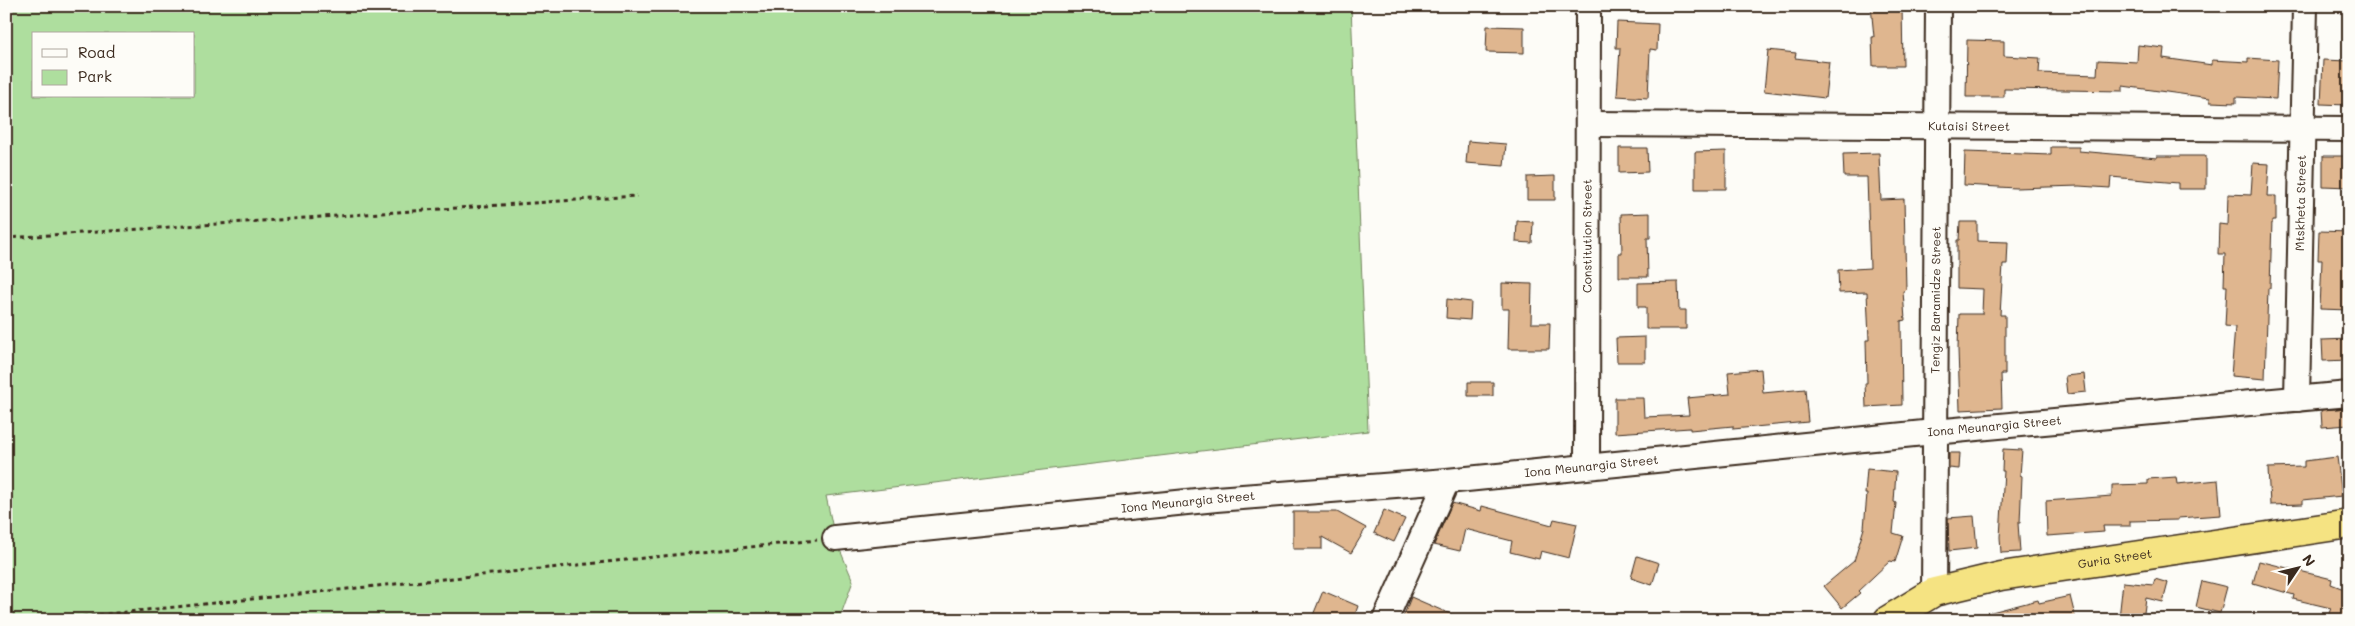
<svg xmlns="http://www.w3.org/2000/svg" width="2355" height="626" font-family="Mali,sans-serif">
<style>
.green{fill:#aede9e;stroke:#74845e;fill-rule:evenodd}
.building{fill:#dfb68f;stroke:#3b2a1e}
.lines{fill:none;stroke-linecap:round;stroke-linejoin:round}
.minor-casing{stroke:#3b2a1e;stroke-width:28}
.highway-casing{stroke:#3b2a1e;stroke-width:31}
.path{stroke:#3b2a1e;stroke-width:3;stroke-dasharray:4 4;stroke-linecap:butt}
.minor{stroke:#fdfcf7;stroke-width:24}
.highway{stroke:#f5e382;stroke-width:28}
.labels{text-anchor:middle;stroke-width:4.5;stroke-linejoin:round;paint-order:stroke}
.street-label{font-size:12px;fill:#3b2a1e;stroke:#fdfcf7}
</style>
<rect width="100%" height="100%" fill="#fdfcf7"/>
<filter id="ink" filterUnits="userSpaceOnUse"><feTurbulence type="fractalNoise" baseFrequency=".02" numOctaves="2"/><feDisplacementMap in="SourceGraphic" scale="10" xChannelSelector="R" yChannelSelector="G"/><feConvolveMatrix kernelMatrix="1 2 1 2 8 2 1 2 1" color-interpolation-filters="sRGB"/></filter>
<g filter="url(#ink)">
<!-- green -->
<path class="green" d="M6,6H1351L1368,431L826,496L835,538L853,581L839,620H6ZM34,34H194V96H34Z"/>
<!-- building -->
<path class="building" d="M1871,6H1902L1903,66H1873L1872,37H1874Z
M1617,22L1658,24L1657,50L1650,49L1648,98L1617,96L1620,48H1616Z
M1487,26L1524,27V53L1486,52Z
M1967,40L2004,41V56L2040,58L2039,73L2097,75L2098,60L2137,62L2138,45L2164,48L2163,58L2212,65V60L2248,62V58L2278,60L2276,99L2236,97V103L2210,102V98L2123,86V91L2004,89V97H1966Z
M1768,50L1796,53L1795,58L1829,62L1825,98L1764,91Z
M2323,60L2349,61L2347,105L2321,104Z
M1468,141L1506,144L1504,166L1466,163Z
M2051,147H2079V151L2157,158V156H2206V189H2178V183L2111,177L2110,188L2079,186L2016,188L1964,185L1965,152L2051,155Z
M1619,148H1647L1648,172L1619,173Z
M1726,151V189H1695V152Z
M1879,153L1881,200L1904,199L1906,290L1903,291L1905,320L1901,321L1902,405L1866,407L1865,383H1867L1866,340H1869L1867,292L1839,293L1838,270L1870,268L1867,177H1844L1843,154Z
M2323,156H2349V187L2323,186Z
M2253,163L2269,164L2267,196H2276V220H2272L2270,288H2268L2265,379L2231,376L2235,327L2225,326L2227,286H2224L2225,254H2218L2219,224L2227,225L2228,194L2251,195Z
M1555,176V200H1527V177Z
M1650,213V238H1647L1648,277H1619V253H1622L1621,214Z
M1517,221L1533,222L1532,243L1516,242Z
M1960,222H1977V241L2008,242L2007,264H2003L2000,315H2005V374H2001L2002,408L1960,410L1958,349L1959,314H1982L1983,289L1957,288V240H1959Z
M2319,231L2349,232V310L2320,309L2322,260H2318Z
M1678,282L1679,310H1686V329H1646V307H1638V283Z
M1502,283L1532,284L1531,323H1550L1549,349H1508L1509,309H1502Z
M1447,299L1471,302L1470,320L1446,318Z
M1645,337V362H1617L1616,338Z
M2349,339V360L2323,361L2322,340Z
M1761,369L1763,393L1805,389L1808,422L1733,429V426L1690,430V428L1615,433V398H1643L1644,417L1689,415L1687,398L1730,394L1728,372Z
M2084,374L2086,392L2067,394L2065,376Z
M1468,382H1493V396H1468Z
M2349,408V425L2322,427L2321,410Z
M2003,449L2022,450L2020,475L2022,476L2020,523H2018L2020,552L2001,553L2000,537L2004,471H2002Z
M1949,453H1960L1959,469L1949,468Z
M2337,457L2342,496L2303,500V504L2270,505L2268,468L2304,467V461Z
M1867,469L1896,472L1894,502L1896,503L1893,533L1903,536L1895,562L1890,561L1858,591L1860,593L1842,608L1824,586L1854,561L1864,528L1867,494H1865Z
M2176,477L2177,484L2218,480L2221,515L2178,518V520L2130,521V526H2103L2104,532L2047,536L2046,501L2112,496V485L2148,484V479Z
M1452,503L1481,511L1482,506L1552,525L1554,519L1577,524L1569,558L1541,551L1539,559L1510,552L1512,541L1465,529L1460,551L1434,545Z
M1384,510L1405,519L1394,542L1374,533Z
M1293,512H1337L1366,528L1351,553L1322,537V549H1293Z
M1974,516L1977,548L1949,551L1948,518Z
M1637,556L1659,563L1652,585L1631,578Z
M2259,561L2332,579L2331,584L2349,591V614L2346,620H2338L2328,616L2331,608L2293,599L2294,595L2253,583Z
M2155,579L2168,583L2163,602L2146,598L2143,620L2119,618L2123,582L2153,585Z
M2202,581L2227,587L2220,613L2196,607Z
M1323,591L1358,606L1353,620H1311Z
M2070,596L2076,620H1981L1980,615L2038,600L2039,603Z
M1411,597L1464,620H1402Z"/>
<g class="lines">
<!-- minor casing -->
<g class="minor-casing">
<g id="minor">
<path id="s1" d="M1589,124L2349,129"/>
<path id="s2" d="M2297,399L2305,6"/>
<path id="s3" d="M1587,466L1588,6"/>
<path id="s4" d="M835,538L1216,499L1447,481L1934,432L2349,394"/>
<path id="s5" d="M1934,592L1938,6"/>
<path d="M1385,620L1447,481"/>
</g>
</g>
<!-- highway casing -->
<g class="highway-casing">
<g id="highway">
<path id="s6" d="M1888,620L1934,592L2001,576L2349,524"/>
</g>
</g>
<!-- path -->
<path class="path" d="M6,238L637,196
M51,620L817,540"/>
<!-- minor -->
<use href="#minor" class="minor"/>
<!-- highway -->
<use href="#highway" class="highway"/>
</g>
</g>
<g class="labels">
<!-- street labels -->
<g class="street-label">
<text dy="4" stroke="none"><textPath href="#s1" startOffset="380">Kutaisi Street</textPath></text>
<text dy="4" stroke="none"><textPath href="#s2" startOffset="196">Mtskheta Street</textPath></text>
<text dy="4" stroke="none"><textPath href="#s3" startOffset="230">Constitution Street</textPath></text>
<text dy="4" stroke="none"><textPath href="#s5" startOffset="292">Tengiz Baramidze Street</textPath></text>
<text dy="4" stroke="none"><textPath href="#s4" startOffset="1165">Iona Meunargia Street</textPath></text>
<text dy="4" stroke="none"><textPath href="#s4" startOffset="760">Iona Meunargia Street</textPath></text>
<text dy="4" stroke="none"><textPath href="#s4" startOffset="355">Iona Meunargia Street</textPath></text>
<text dy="4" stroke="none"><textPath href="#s6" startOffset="238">Guria Street</textPath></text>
</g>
</g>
<!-- margin -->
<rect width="2355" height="626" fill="none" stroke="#fdfcf7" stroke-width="25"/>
<rect x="12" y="12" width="2330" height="601" fill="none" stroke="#3b2a1e" stroke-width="2" filter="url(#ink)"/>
<!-- legend -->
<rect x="32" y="32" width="162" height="65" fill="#fdfcf7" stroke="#afa8a0"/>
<rect x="42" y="49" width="25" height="8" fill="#fdfcf7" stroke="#afa8a0"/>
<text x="78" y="58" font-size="15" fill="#3b2a1e">Road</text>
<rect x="42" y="70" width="25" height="15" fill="#aede9e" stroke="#afa8a0"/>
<text x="78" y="82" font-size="15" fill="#3b2a1e">Park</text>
<!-- north arrow -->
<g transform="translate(2298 568) rotate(55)" stroke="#fdfcf7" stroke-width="4" paint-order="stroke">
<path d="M0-4L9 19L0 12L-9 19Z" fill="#3b2a1e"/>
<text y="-8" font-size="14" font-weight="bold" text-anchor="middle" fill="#3b2a1e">N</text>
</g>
</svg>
